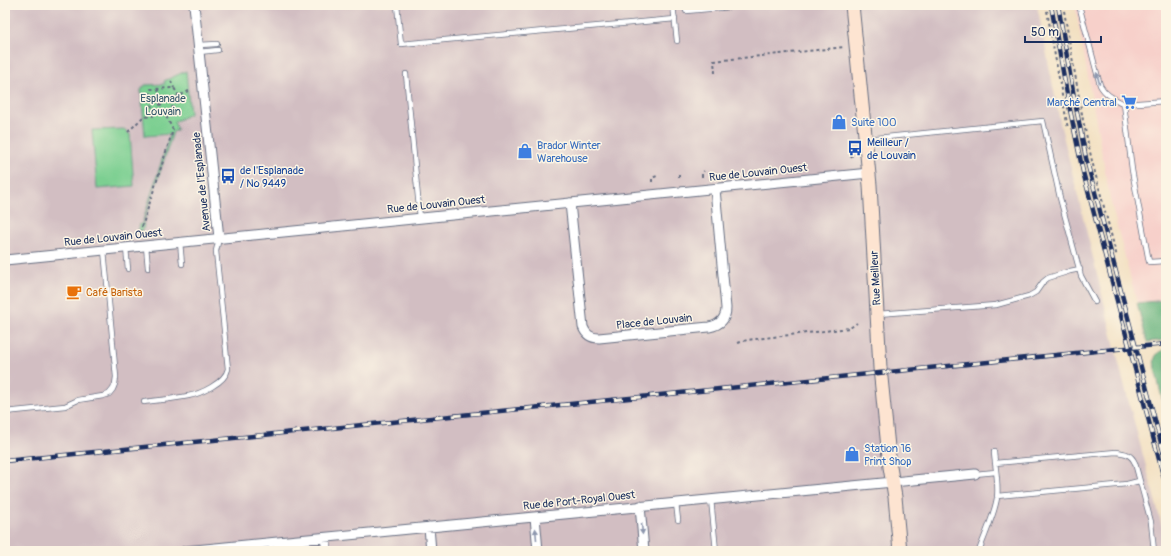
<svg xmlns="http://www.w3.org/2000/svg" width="1171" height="556" font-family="Pangolin,sans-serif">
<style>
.built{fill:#f7d0ca}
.industrial{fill:#d2bec2}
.green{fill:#7ccf91;stroke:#4c7f78}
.forest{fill:#65b27b;stroke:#40706c}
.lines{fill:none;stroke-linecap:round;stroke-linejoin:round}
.lane-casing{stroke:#666d80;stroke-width:6}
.street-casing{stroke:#666d80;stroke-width:11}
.secondary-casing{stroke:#666d80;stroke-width:15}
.path{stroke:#666d80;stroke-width:2;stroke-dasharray:3 3;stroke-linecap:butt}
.lane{stroke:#fff;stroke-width:4.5}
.street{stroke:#fff;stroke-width:9}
.secondary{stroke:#fde4d1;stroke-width:13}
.rail-casing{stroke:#1b2f5e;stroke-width:4.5}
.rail{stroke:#fcf5e5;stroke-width:3;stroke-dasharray:9;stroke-linecap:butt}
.oneway{fill:#8d97ae}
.labels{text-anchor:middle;stroke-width:3;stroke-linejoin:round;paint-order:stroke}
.park-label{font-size:11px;fill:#33576b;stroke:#fcf5e5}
.shop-label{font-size:11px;fill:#366cbe;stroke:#fcf5e5;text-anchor:start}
.transit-label{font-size:11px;fill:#164399;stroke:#fcf5e5;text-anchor:start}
.street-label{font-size:11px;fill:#1b2f5e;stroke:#fcf5e5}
.food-label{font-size:11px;fill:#c56008;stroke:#fcf5e5;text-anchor:start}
</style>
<rect width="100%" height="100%" fill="#fcf5e5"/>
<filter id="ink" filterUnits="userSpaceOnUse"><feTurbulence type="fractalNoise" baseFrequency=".025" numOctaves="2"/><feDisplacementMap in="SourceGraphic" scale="8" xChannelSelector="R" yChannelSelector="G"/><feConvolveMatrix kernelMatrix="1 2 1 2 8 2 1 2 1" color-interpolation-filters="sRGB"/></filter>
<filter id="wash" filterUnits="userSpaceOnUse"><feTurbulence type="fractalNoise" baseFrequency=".012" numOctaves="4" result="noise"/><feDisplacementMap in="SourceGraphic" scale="16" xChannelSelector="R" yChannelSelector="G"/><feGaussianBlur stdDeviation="0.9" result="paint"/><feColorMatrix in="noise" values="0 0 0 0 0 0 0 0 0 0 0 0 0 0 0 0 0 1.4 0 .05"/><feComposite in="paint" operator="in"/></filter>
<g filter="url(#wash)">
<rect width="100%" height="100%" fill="#f2dfc0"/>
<!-- built -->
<path class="built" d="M1075,5H1166V300L1137,303L1110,199Z"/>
<!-- industrial -->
<path class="industrial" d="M5,5H1037L1061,127L1124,384L1166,541V551H5Z"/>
<!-- green -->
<path class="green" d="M186,71L190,114L174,122L178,130L173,132L143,224L144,225L142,232L138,233L140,224H142L170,134L145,136L141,90L145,85L165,84L164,81Z
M124,129L130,134L134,186L97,189L92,130Z"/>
<!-- forest -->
<path class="forest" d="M1166,300V340L1147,342L1137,303Z
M1166,348V415L1155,369C1153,356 1155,355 1166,348Z"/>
</g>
<g filter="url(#ink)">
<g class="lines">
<!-- lane casing -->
<g class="lane-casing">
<path id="lane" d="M397,5L401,44L675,19
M673,5L677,41
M685,5L686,11L753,5
M1079,5L1100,85C1105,95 1115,99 1124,104
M199,45L217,44
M199,52L218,50
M406,74L420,218
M1166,101L1124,104L1132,170L1149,262L1166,261
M867,139L1043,121L1060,198L1081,276L1095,302
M180,242L182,264
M146,246L148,268
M126,248L128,269
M878,314L996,305L1029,296L1036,292L1043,282L1048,278L1070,271L1080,269
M144,402C159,400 174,399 188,396C200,394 225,383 228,369L216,251L219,238
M5,412L65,406L78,400L103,396L109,394L113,389L115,384L116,377L104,250
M995,463L1116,452C1125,453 1131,454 1135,463L1151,522L1154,551
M975,474L996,472
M997,496L1127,484L1139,481
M711,499L716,551
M676,503L678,520
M979,551C985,534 994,516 997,498C999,483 995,467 994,452"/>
</g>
<!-- street casing -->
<g class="street-casing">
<path id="street" d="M194,5L219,238
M570,203L583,327C586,335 591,338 599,338L709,327C720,325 726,319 726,308L715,189
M5,260L869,173
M640,506L644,551
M535,517L538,551
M429,527L431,551
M325,538L327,551
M185,551L975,474"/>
</g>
<!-- secondary casing -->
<g class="secondary-casing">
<path id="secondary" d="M852,5L870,185L880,368L890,467L895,497L900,551"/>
</g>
<!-- path -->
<path class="path" d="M1046,5L1068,129
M1063,5L1083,120L1092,161L1117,257
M715,73L714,61L845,47
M171,81L174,88
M158,89L160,105
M179,96L174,88L151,89V97L152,113L161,112L160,105L189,91
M169,101L176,114
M128,132L143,117L153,116L152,113
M850,155L854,158
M679,174V179
M702,177V173L704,171
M652,182V178L657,176
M140,233L173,130L164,112H161
M738,343L747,340L850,328L857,323"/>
<!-- lane -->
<use href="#lane" class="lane"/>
<!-- street -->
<use href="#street" class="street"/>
<!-- secondary -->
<use href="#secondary" class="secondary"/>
<!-- rail casing -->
<g class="rail-casing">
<path id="rail" d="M1051,5L1069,105L1083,172L1166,486
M1058,5L1074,97L1086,158L1166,462
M5,461L1166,344"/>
</g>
<!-- rail -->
<use href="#rail" class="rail"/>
</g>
<!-- one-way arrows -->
<defs><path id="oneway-solid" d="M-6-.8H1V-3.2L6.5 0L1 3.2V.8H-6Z"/></defs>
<g class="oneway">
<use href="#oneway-solid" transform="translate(1098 78) rotate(-105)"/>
<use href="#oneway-solid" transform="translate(642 529) rotate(85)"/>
<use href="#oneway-solid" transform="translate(536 534) rotate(-95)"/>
</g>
</g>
<!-- icons -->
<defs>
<g id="supermarket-bare" transform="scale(1.2)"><path d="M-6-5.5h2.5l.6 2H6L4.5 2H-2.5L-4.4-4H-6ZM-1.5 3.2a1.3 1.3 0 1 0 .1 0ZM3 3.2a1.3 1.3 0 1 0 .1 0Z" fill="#3f7fe0" stroke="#fcf5e5" stroke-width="2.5" paint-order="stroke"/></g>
<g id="shop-bare" transform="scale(1.2)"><path d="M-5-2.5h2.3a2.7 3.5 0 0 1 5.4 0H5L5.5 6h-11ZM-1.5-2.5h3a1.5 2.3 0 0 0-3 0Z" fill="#3f7fe0" stroke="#fcf5e5" stroke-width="2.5" paint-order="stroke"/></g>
<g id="bus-bare" transform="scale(1.2)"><path d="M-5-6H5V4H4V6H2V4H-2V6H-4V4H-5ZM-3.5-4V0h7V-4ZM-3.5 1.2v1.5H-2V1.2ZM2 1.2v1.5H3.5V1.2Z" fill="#1a4fb4" stroke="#fcf5e5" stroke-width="2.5" paint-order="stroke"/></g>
<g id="cafe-bare" transform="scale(1.2)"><path d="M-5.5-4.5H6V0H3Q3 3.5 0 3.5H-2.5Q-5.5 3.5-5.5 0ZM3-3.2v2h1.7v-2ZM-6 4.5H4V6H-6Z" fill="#e8710a" stroke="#fcf5e5" stroke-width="2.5" paint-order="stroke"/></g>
</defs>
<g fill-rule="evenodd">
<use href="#supermarket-bare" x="1129" y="102"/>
<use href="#shop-bare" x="839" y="122"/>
<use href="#bus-bare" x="855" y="148"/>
<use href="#shop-bare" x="525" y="151"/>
<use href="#bus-bare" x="228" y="176"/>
<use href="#cafe-bare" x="74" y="292"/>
<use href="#shop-bare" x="852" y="454"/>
</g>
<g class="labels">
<!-- park labels -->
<g class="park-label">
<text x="163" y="102">Esplanade<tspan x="163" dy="13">Louvain</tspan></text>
</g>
<!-- shop labels -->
<g class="shop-label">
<text x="1117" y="106" text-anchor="end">Marché Central</text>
<text x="851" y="126">Suite 100</text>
<text x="537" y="149">Brador Winter<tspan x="537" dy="13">Warehouse</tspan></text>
<text x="864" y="452">Station 16<tspan x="864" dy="13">Print Shop</tspan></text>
</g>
<!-- transit labels -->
<g class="transit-label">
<text x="867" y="146">Meilleur /<tspan x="867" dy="13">de Louvain</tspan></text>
<text x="240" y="174">de l'Esplanade<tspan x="240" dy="13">/ No 9449</tspan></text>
</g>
<!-- street labels -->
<g class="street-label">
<text transform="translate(758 172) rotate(-6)" y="4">Rue de Louvain Ouest</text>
<text transform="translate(201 182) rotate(-96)" y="4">Avenue de l'Esplanade</text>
<text transform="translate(436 204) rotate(-6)" y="4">Rue de Louvain Ouest</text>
<text transform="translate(113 237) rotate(-6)" y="4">Rue de Louvain Ouest</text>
<text transform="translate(875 278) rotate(-93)" y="4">Rue Meilleur</text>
<text transform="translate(654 321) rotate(-6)" y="4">Place de Louvain</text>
<text transform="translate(579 500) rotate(-6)" y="4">Rue de Port-Royal Ouest</text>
</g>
<!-- food labels -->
<g class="food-label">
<text x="86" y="296">Café Barista</text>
</g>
</g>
<!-- margin -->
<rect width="1171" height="556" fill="none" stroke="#fcf5e5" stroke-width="20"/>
<!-- scale -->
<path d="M1025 36v6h76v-6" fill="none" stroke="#1b2f5e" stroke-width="2"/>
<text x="1031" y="36" font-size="12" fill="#1b2f5e" stroke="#fcf5e5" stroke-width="3" paint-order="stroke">50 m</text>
</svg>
